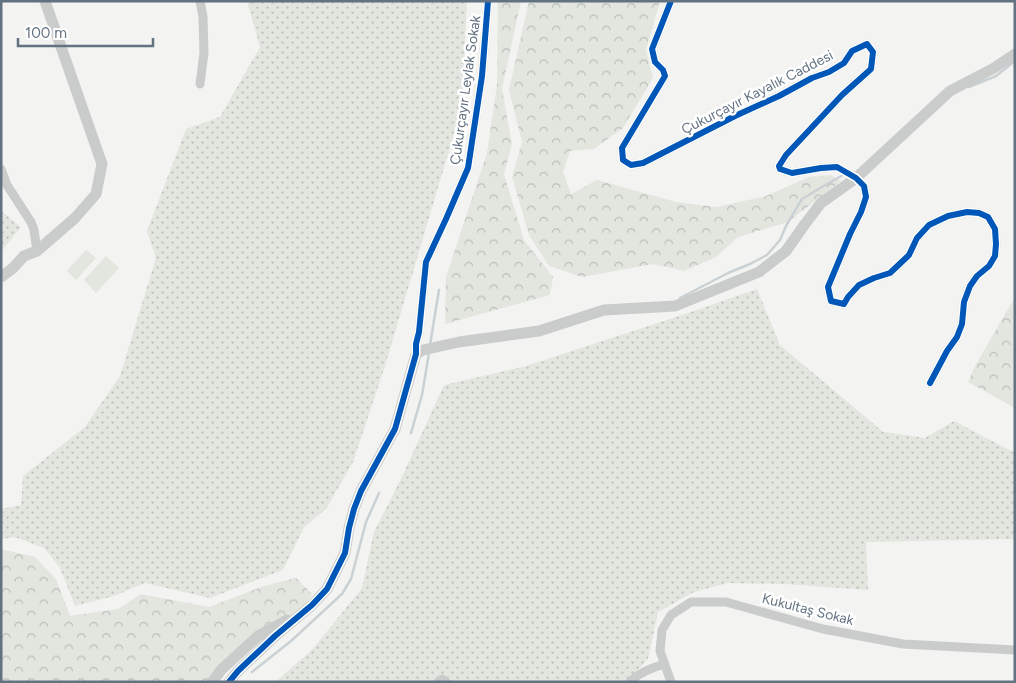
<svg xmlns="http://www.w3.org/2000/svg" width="1016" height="683" font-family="Figtree,sans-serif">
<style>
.grass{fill:url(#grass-dots)}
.forest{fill:url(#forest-crowns)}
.park{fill:#e2e6df}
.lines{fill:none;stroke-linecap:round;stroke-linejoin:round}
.stream{stroke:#cad1d4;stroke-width:2.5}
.minor{stroke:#cacccc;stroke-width:9}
.tertiary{stroke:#cacccc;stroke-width:11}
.cycleway-casing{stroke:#fff;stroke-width:9}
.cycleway{stroke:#0057b8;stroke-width:6}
.labels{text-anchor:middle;stroke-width:5;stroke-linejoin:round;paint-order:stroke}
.street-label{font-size:14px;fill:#637281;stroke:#fff}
</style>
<defs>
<pattern id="grass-dots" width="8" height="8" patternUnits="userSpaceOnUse" patternTransform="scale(1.25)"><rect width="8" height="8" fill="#e2e6df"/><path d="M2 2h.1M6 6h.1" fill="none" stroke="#bbbfba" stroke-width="1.8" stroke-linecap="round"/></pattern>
<pattern id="forest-crowns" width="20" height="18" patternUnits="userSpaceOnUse" patternTransform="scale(1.25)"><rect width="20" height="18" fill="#e2e6df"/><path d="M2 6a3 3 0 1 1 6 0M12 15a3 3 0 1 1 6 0" fill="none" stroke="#bbbfba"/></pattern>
</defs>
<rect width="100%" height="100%" fill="#f3f3f1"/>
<!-- grass -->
<path class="grass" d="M247,1H467L462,107L385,366L353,462L326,509L304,527L283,570L210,598L145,583L114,596L75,606L60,568L44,548L15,537L1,539V509L21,505L23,476L85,427L120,376L156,258L147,231L186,129L220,117L260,47Z
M1,211L21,227L1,252Z
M757,289L780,345L883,432L925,438L954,421L1015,453V539L866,542L868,590L785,584L728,583L694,592L658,612L648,659L627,682H275L312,650L362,588L374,532L400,481L444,385L526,366L685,314Z"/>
<!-- forest -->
<path class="forest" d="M498,1H521L502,89L512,144L504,174L524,240L553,277L550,295L445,324L446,277L487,153L497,85Z
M529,1H660L646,50L653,78L623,128L594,149L570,151L563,172L571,194L597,180L676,202L717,207L766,196L809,177L831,175L841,181L788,222L738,237L716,257L684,271L653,264L582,277L549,266L529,235L512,177L522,142L509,90Z
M1015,297V408L968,382L975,366Z
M1,549L35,557L56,579L70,616L118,609L141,594L209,607L264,586L296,578L312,594L306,603L214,682H1Z"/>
<!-- park -->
<path class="park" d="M86,250L96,258L76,280L67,271Z
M106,256L119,268L96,293L84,280Z"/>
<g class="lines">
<!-- stream -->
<path class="stream" d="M969,87L996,76L1015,61
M680,298L728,273L750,264L767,255L780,240L786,226L802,199L822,187L843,175
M430,345L439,290
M411,433L422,395L429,353
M252,672L291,641L342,594L351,579L366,522L379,493"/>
<!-- minor -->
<path class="minor" d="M671,1L652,49L655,62L663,70L665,76L622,148L623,160L631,165L643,163L735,116L779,96L812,78L829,72L844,63L852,51L867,44L873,52L871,69L842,95L786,155L779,166L780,169L792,173L821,168L837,167L856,178L864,186L866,197L861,212L850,234L828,287L831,301L844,304L848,297L859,285L874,278L890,273L909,255L917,238L929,225L948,216L967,212L979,213L988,217L995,229L996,244L995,256L989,266L977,276L970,286L964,302L962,324L957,337L947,351L930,383
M200,84L204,53L203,17L200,1
M1,169L7,185L31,222L34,230L37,251
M416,354V344L419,332L426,262L446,219L468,168L482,76L488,1
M438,682L442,679L446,682
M630,682C640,672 652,668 664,664
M671,682L660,651L662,630L671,615L691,602H726L823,629L903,644L1015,650"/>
<!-- tertiary -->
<path class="tertiary" d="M1,277L13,268L24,256L37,251L75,218L96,194L102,164L45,1
M212,682L222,669L258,636L287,620
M229,682L238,671L275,636L312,605L327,589L345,553L349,528L354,509L361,491L395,429L416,354L423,350L459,342L539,331L604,310L675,306L759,272L786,251L805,224L821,203L856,178L950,91L994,68L1015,54"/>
<!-- cycleway casing -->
<g class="cycleway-casing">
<path id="cycleway" d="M671,1L652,49L655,62L663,70L665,76L622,148L623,160L631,165L643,163L735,116L779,96L812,78L829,72L844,63L852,51L867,44L873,52L871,69L842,95L786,155L779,166L780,169L792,173L821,168L837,167L856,178L864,186L866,197L861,212L850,234L828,287L831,301L844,304L848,297L859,285L874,278L890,273L909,255L917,238L929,225L948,216L967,212L979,213L988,217L995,229L996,244L995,256L989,266L977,276L970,286L964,302L962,324L957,337L947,351L930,383
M229,682L238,671L275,636L312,605L327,589L345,553L349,528L354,509L361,491L395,429L416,354V344L419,332L426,262L446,219L468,168L482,76L488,1"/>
</g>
<!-- cycleway -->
<use href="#cycleway" class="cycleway"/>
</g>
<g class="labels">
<!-- street labels -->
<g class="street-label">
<text transform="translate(465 90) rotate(-82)" y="5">Çukurçayır Leylak Sokak</text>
<text transform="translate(757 92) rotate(-27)" y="5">Çukurçayır Kayalık Caddesi</text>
<text transform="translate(808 609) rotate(14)" y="5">Kukultaş Sokak</text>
</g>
</g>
<!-- border -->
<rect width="1016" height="683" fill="none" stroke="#637281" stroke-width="5"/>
<!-- scale -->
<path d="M18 38v8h135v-8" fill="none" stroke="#637281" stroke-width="2.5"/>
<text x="25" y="38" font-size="15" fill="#637281" stroke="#ffffff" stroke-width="4" paint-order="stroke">100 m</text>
</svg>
